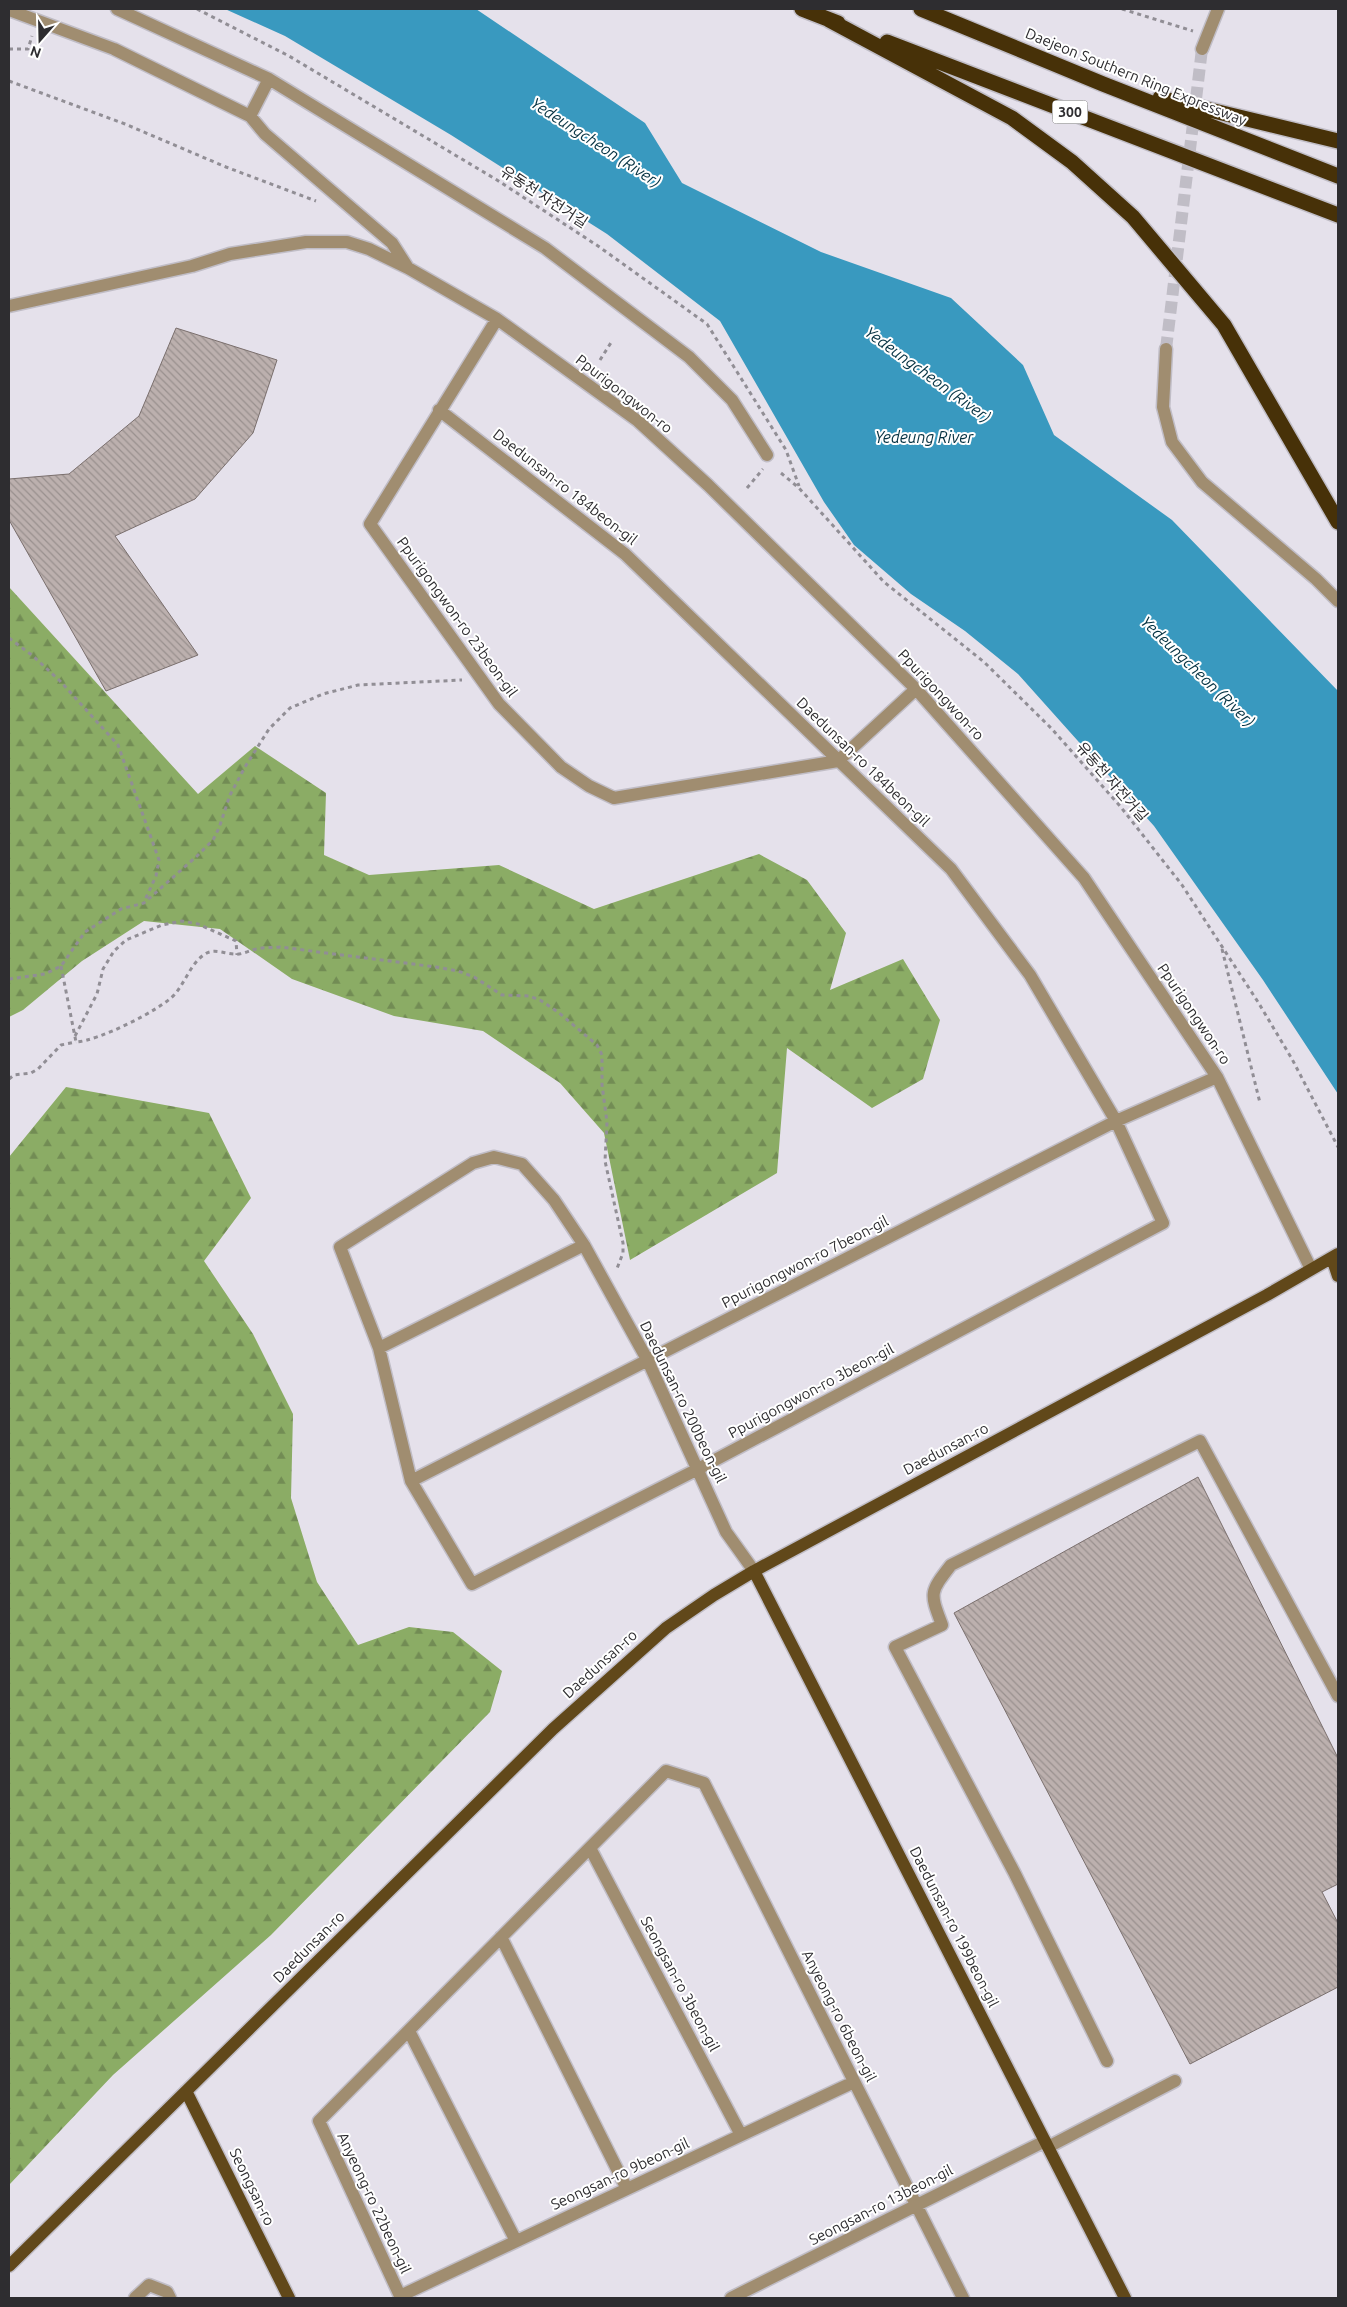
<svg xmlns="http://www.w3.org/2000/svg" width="1347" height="2307" font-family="Ubuntu,'Noto Sans KR',sans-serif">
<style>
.forest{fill:url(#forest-firs)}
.water{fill:#3999bf}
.building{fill:url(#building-back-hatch);stroke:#7a6f6d}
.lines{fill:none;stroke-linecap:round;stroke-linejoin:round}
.minor-tunnel{stroke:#c0bdc6;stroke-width:12;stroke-dasharray:12 6;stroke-linecap:butt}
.minor-casing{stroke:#c0bdc6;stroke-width:15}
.major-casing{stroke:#c0bdc6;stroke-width:15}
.highway-casing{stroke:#c0bdc6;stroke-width:18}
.path{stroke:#918e95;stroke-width:3;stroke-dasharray:4 4;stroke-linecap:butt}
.minor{stroke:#a08d70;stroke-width:12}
.major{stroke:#61481a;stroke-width:12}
.highway{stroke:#473108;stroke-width:15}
.labels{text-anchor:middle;stroke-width:4;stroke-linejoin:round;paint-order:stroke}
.shield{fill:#fff;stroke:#6d6c6e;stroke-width:1}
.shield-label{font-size:14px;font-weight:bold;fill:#2e2d30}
.street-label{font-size:15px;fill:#2e2d30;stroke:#fff}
.water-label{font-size:16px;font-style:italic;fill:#053242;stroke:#fff}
</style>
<defs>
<pattern id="forest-firs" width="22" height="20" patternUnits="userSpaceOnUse" patternTransform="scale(1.25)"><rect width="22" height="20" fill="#8bac65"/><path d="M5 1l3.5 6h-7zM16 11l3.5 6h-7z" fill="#728c54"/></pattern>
<pattern id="building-back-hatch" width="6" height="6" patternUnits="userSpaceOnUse" patternTransform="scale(1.25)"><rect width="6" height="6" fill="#bcb0ae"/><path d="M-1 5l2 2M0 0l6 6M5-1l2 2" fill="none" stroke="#99908e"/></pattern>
</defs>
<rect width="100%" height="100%" fill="#e5e1eb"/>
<!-- forest -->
<path class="forest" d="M9,587L198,794L255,746L326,793L324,855L369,875L499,865L594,909L759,854L807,880L846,933L830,990L903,959L940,1020L923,1079L872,1108L787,1048L777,1173L630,1260L604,1133L560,1083L483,1031L394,1016L292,979L220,929L144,921L82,961L23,1010L9,1017Z
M66,1087L209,1113L251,1198L204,1261L253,1334L293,1414L291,1498L317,1582L358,1645L409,1627L453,1632L502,1671L490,1712L271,1935L113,2075L9,2185V1157Z"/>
<!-- water -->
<path class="water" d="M225,9H476L645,123L682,183L821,252L951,298L1023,365L1054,435L1172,520L1338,691V1094L1263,980L1154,826L1018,674L965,631L911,594L854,545L824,502L720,321L607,234L451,135L285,36Z"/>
<!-- building -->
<path class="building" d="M176,328L277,360L253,433L195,499L115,536L198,655L106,691L9,520V479L69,474L139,416Z
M1198,1477L1338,1758V1884L1322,1892L1338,1923V1987L1190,2064L954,1613Z"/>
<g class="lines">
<!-- minor-tunnel -->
<path class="minor-tunnel" d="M1166,349L1202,49"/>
<!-- minor casing -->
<g class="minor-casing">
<path id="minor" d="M117,9L269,79
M9,10L114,49L250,116
M1202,49L1218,9
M408,268L392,243L265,134L250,116L269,79L545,248L689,357L732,400L767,455
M9,306L192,266L230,254L306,242H347L369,249L408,268L497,319L638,421L708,485L916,689L1084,878L1217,1077L1311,1269
M497,319L370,524L499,704L561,767L589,786L614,798L838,761L916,689
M1166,349L1163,407L1172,442L1202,482L1316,579L1338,601
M439,410L625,554L951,869L1030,975L1116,1121L1163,1223L698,1469L472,1584L411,1481L379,1348L340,1247L473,1163L494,1157L522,1164L554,1200L584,1245L648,1361L726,1532L754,1571
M379,1348L584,1245
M411,1481L1116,1121L1217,1077
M590,1848L741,2135
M501,1937L627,2189
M409,2031L516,2241
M1107,2061L1015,1874L895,1647L942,1625C930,1593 929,1593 951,1565L1200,1441L1338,1696
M1048,2147L1175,2081
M400,2296L854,2082
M135,2298L149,2285L167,2292L170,2298
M401,2298L319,2121L666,1771L704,1783L963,2298
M731,2298L1045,2141"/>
</g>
<!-- major casing -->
<g class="major-casing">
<path id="major" d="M1332,1258L1338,1276
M754,1571L1125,2298
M186,2091L289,2298
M9,2266L553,1729L666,1628L714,1595L754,1571L1267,1295L1338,1254"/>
</g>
<!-- highway casing -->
<g class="highway-casing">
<path id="highway" d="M802,9L838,23
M921,9L1103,84L1338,176
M829,20L1012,118L1072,162L1133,217L1224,325L1338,522
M887,42L1338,215
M1160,98L1338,141"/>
</g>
<!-- path -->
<path class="path" d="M197,9L289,56L497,180L598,246L707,324L786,450L799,486
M1122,9L1193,31
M9,49H28L32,36
M9,81L125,124L226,167L316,201
M600,360L612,341
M781,473L799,488L884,582L984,662L1051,728L1120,806L1182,885L1258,1002L1292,1059L1338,1147
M747,488L763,469
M9,638L33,656L60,681L118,745L159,860L156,876L145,900
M1222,949L1260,1103
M61,966L76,1042C98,1041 161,1010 175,994C186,981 191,963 205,954C214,948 225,954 235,954C242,955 250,950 257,949C264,947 272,948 280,947L436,967L458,971L474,977L502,995L529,996L540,1000L558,1012L597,1045L602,1055V1085L607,1122L605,1161L623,1243V1253L616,1271
M9,979L45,974L61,966L85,932L121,909L144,903L197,856L213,840L219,828L230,795L245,767L269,729L290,708L323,694L358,685L462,680
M75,1036L97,994L103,969L114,951L126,940L162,925L182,921L198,924L236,941L237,955
M9,1079L14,1075L31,1073L38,1069L61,1045L76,1042"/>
<!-- minor -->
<use href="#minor" class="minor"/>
<!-- major -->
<use href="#major" class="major"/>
<!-- highway -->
<use href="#highway" class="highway"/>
</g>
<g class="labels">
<!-- shield labels -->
<rect class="shield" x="1052.5" y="100.5" width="35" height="23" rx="4"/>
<g class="shield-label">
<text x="1070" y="117">300</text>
</g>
<!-- street labels -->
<g class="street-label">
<text transform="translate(1136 77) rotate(22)" y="5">Daejeon Southern Ring Expressway</text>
<text transform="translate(544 197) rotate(33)" y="5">유동천 자전거길</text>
<text transform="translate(624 394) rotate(38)" y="5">Ppurigongwon-ro</text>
<text transform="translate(565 487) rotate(38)" y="5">Daedunsan-ro 184beon-gil</text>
<text transform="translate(457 617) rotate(54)" y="5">Ppurigongwon-ro 23beon-gil</text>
<text transform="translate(941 695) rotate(47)" y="5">Ppurigongwon-ro</text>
<text transform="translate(863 762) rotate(44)" y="5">Daedunsan-ro 184beon-gil</text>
<text transform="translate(1112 782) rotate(49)" y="5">유동천 자전거길</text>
<text transform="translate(1194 1014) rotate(56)" y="5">Ppurigongwon-ro</text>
<text transform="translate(805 1262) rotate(-27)" y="5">Ppurigongwon-ro 7beon-gil</text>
<text transform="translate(811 1391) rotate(-28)" y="5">Ppurigongwon-ro 3beon-gil</text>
<text transform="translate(683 1402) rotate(64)" y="5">Daedunsan-ro 200beon-gil</text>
<text transform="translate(946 1449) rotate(-28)" y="5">Daedunsan-ro</text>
<text transform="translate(600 1664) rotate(-42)" y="5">Daedunsan-ro</text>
<text transform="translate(954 1927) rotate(63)" y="5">Daedunsan-ro 199beon-gil</text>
<text transform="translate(309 1947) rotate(-45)" y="5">Daedunsan-ro</text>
<text transform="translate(680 1984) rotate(62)" y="5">Seongsan-ro 3beon-gil</text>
<text transform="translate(839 2016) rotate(63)" y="5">Anyeong-ro 6beon-gil</text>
<text transform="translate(620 2174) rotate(-25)" y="5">Seongsan-ro 9beon-gil</text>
<text transform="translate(252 2187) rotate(64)" y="5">Seongsan-ro</text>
<text transform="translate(374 2203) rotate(65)" y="5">Anyeong-ro 22beon-gil</text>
<text transform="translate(881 2205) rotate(-27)" y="5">Seongsan-ro 13beon-gil</text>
</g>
<!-- water labels -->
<g class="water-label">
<text transform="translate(596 142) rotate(33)" y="6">Yedeungcheon (River)</text>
<text transform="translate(928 374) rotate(36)" y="6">Yedeungcheon (River)</text>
<text x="924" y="443">Yedeung River</text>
<text transform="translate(1198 671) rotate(44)" y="6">Yedeungcheon (River)</text>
</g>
</g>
<!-- border -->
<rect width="1347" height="2307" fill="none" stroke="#2e2d30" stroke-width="20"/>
<!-- north arrow -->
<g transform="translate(40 40) rotate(200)" stroke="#ffffff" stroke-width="4" paint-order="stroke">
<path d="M0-4L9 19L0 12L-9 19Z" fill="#2e2d30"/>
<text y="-8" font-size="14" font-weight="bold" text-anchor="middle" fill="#2e2d30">N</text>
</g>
</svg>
